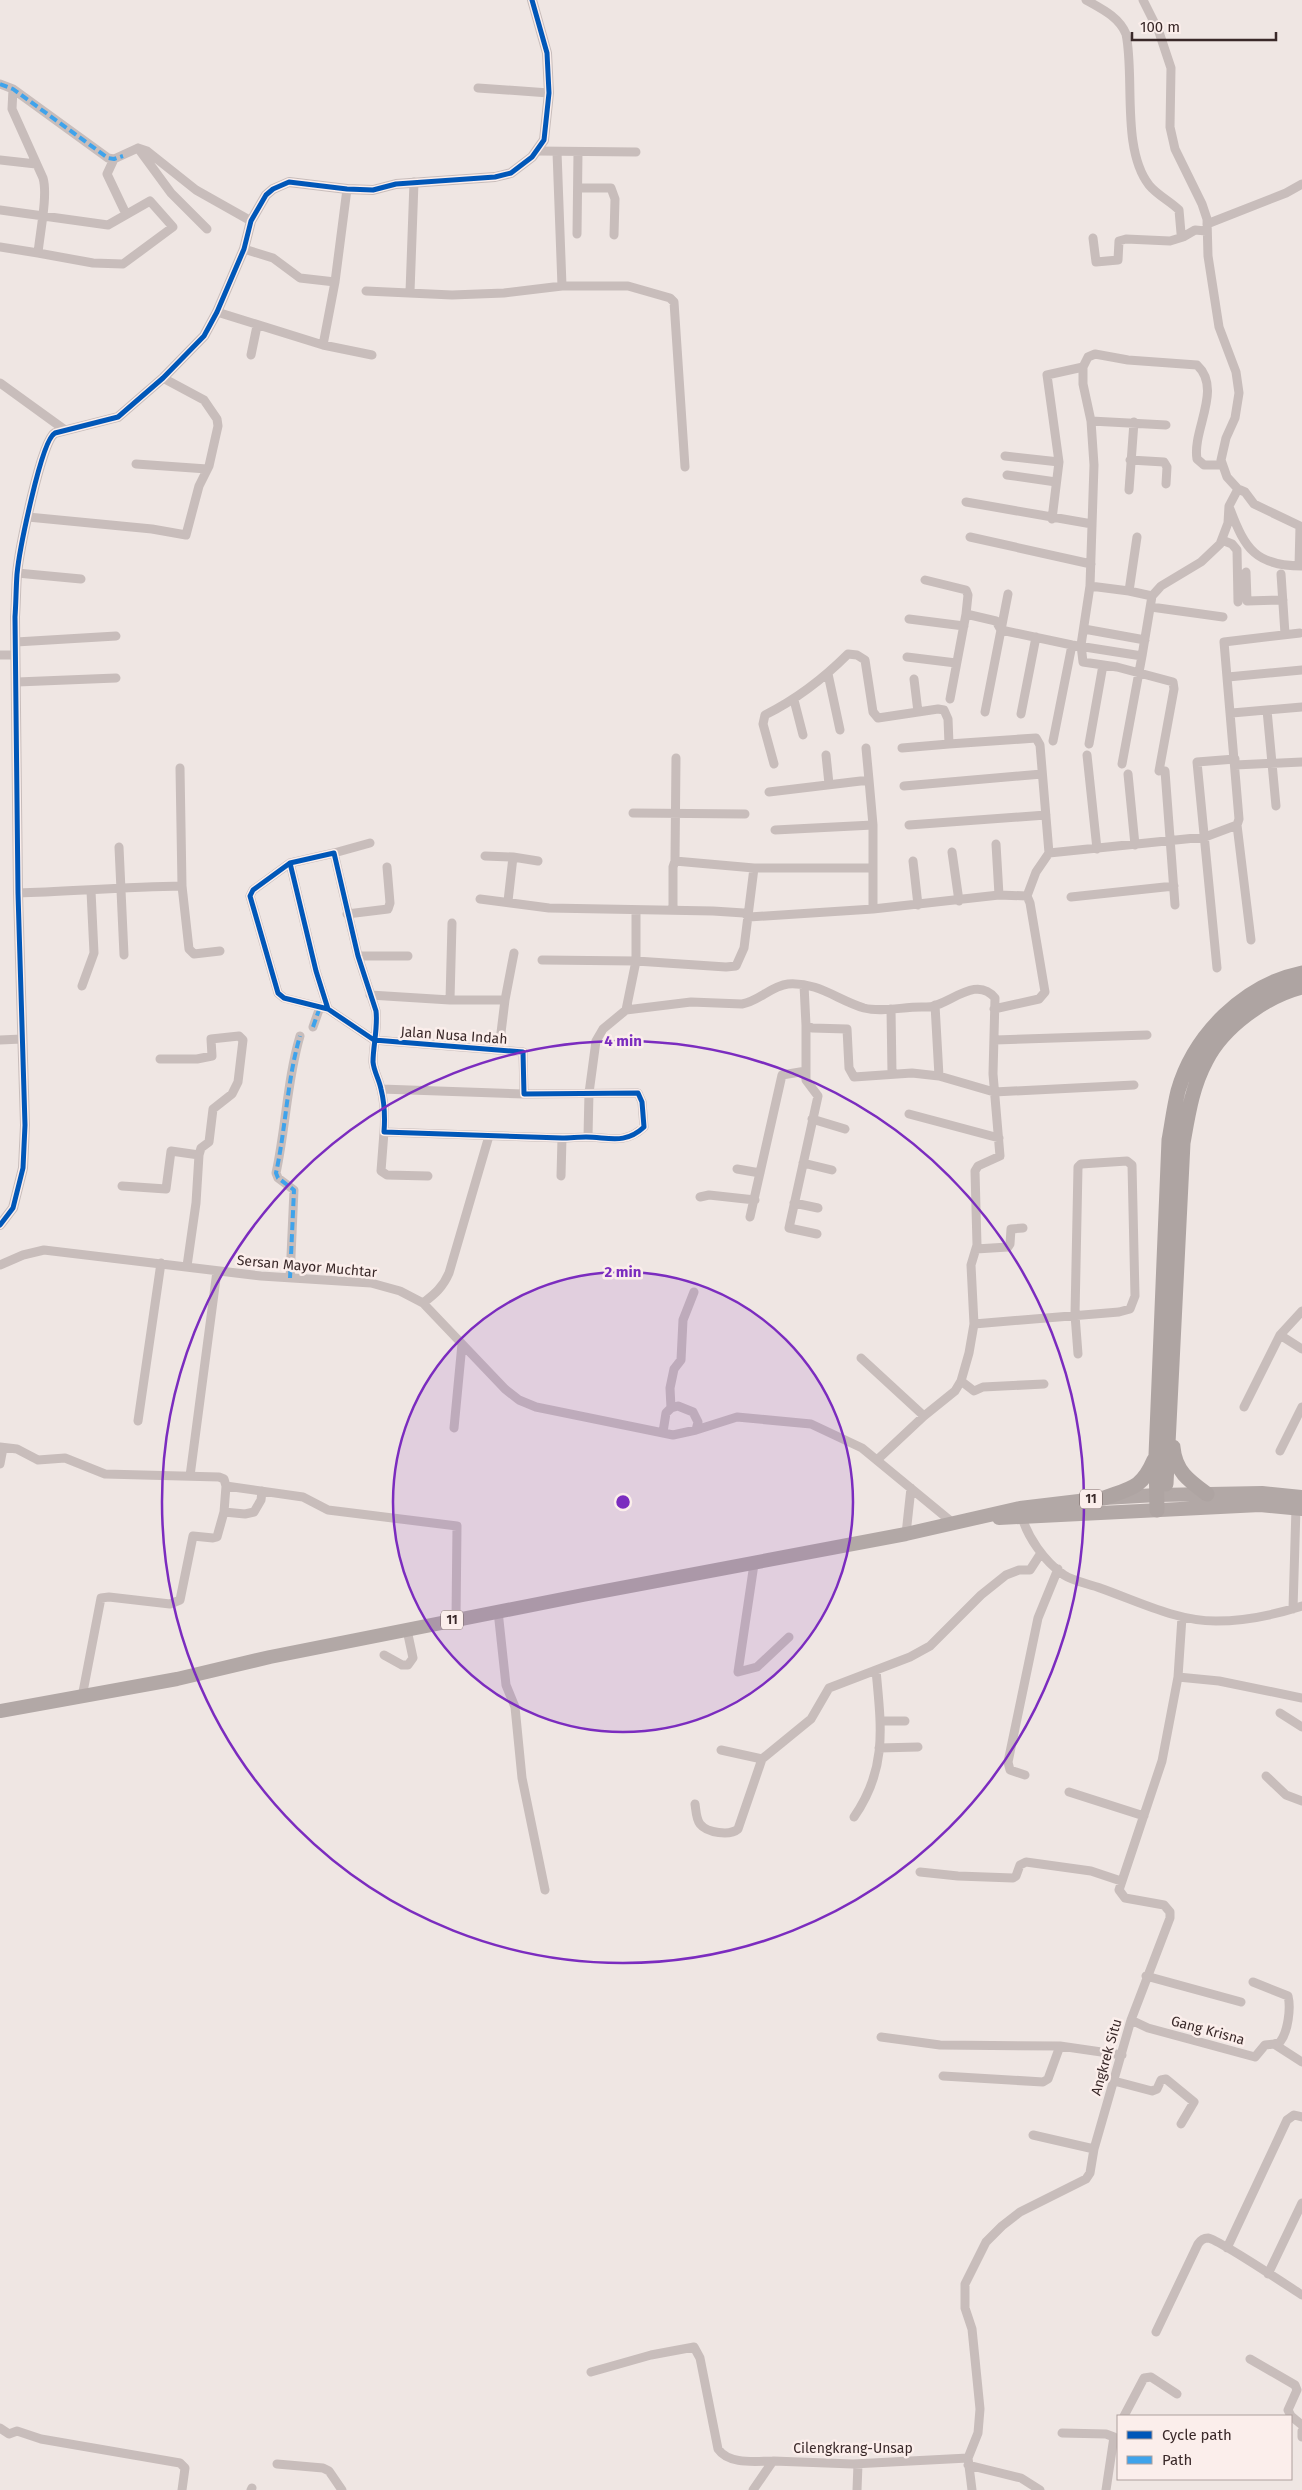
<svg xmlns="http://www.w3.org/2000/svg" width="1302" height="2490" font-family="'Fira Sans',sans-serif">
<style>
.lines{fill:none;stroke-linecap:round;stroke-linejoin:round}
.minor{stroke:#c8bdbb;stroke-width:9}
.tertiary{stroke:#c8bdbb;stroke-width:10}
.trunk{stroke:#b2a8a6;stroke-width:14}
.motorway{stroke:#aea4a2;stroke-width:15}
.quiet{stroke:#3fa3eb;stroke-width:4;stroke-dasharray:8 4;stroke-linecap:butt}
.cycleway-casing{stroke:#fbeeeb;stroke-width:8}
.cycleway{stroke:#0057b8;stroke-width:5}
.ring{fill:none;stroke:#7b2cbf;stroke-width:2.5}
.labels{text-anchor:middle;stroke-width:5;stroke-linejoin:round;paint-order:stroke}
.shield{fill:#fbeeeb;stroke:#746463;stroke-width:1}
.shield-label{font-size:12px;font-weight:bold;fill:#3a2929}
.street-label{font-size:14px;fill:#3a2929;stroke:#fbeeeb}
.centre{fill:#7b2cbf;stroke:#fbeeeb;stroke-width:2.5}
.ring-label{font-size:15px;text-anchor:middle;font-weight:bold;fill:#7b2cbf;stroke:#fbeeeb;stroke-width:5;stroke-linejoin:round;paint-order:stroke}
</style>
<rect width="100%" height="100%" fill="#efe6e3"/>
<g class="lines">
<!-- minor -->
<path class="minor" d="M1086,0C1102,9 1119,17 1126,34C1135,76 1121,149 1149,185C1157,195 1170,201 1179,210L1181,233L1183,237L1195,230L1206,231
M0,84L13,89L108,158L114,159L138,148
M478,88L549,93
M537,151L636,152
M557,152L562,286H628L670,298L674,302L685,467
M114,159L107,174L126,214
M0,160L36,164
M578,188H611L615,199L614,235
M0,210L108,225L150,201L173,227L123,264L93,263L38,253
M1207,224L1286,193L1302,184
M207,229L171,193L138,148L147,151L196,190L251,221
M577,234L578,152
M1093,238L1096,262L1118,260L1119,241L1126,239L1170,241L1183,237
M0,247L38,253C40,232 48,195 43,178L12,109L13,89
M244,249L273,258L300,278L335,282L323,345
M335,282L347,189
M366,291L452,295L504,293L562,286
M410,292L414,182
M217,312L323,345L372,355
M251,355L257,326
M1083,367L1088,357L1095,354L1128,360L1197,365C1223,389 1192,430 1197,459L1204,465H1222
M0,383L65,430
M1091,421L1166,425
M1005,456L1059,462L1052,519
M1130,460L1164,462L1167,467L1166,484
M1059,462L1047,375L1083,367V384L1091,421L1094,465L1090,586L1129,591L1152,596
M136,464L207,469
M1007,475L1056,482
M1238,489L1245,492L1254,504L1302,527
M1129,490L1134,422
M966,502L1092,524
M1230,509C1245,549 1256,566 1302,566
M28,517L152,529L186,535L199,486L209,466L218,426L217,419L204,400L163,378
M970,537L1091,564
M1222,540L1232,544L1237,550L1238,602
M1299,566L1300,526
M1246,572L1247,601L1283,600
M17,573L81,579
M1281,574L1285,634
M925,580L966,590L968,595L966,614
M1090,586L1081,645L1083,662L1117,667L1173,682L1174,689L1159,771
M1129,591L1137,537
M1151,607L1223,617
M909,619L964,626
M1084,629L1145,640
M16,642L116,636
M0,655H15
M907,657L956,663
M828,674L840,730
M1228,677L1302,670
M914,679L918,712
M17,682L116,678
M950,699L966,614L996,621L1001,630L1072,645L1142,656L1152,596L1161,586L1201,562L1220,544L1228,523L1229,506L1238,489L1227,477L1221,460L1226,438L1235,418L1239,393L1236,372L1219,327L1208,256L1207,219L1202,204L1175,149L1170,127L1171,68L1159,32L1143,0
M794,700L803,735
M1267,710L1276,806
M985,712L1008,594
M1232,713L1302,707
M1021,714L1036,637
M1053,741L1072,645
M1089,744L1103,665
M866,748L869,780
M902,748L949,744
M826,755L829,784
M1087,755L1097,849
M774,764L763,724L765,715C797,699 823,679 848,654L857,655L865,660L873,712L878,718L938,709L944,710L948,719L949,744L1036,738L1040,745L1049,853L1036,872L1027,896
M1122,764L1142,656
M1235,765L1302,762
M180,768L182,886L189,949L194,954L220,951
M1165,771L1175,905
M1128,774L1135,845
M904,786L1042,774
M769,792L869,780L873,825V909L999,895L1027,896L1030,903L1045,992L1039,999L994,1009
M633,813L745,814
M909,825L1046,815
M1237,825L1251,940
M775,830L873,825
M996,844L999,895
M119,847L124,955
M952,852L959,901
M334,853L370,843
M1049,853L1205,837L1237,825L1239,819L1224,642L1300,633
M485,856L513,857L538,861
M675,861L676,758
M913,861L918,905
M290,863L316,971L328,1009L374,1040L523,1052L524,1094L638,1093L642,1102L644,1127C625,1145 608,1137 586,1137C578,1137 570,1138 562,1138L384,1132C385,1119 384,1101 381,1089C379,1079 374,1072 373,1062C373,1046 378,1028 376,1011L358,956L334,853L290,863L253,890L250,896L278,993L284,998L328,1009
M18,893C73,891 127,887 182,886
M1071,897L1174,886
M480,899L549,908L713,911L744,913L749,917L873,909
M508,901L513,857
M673,910V867L675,861L754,868H873
M347,914L388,909L390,903L387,867
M358,956H408
M542,960L636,961L726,967L736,966L744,948L754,868
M1217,968L1197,762L1235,759
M804,985L806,1025L812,1028L847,1029L849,1068L854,1077L912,1073L939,1076L994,1092L1134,1085
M82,986L94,953L91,891
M370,995L450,1000H505
M450,1000L452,923
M935,1005L939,1076
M891,1009L892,1073
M626,1010L691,1002L742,1004C759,1001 771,986 788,984C819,982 837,1000 864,1008C883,1013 905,1006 925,1007C946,1009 975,973 995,998L993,1074L1000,1156L978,1166L975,1171L977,1245L971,1265L974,1324L969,1353L961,1381L955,1391L924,1416L877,1460
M806,1025V1080L818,1096L789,1228L817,1234
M313,1027L320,1007
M0,1040L22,1039
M995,1040L1147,1035
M499,1049L505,1000L514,953
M160,1059H197L212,1056L211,1039L239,1036L243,1040L238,1082L232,1094L213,1109L209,1142L201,1148L199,1155L196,1203L187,1266
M381,1089L524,1094
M909,1114L999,1138
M812,1119L845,1129
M384,1132L381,1171L387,1175L428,1176
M588,1136L589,1093L596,1041L603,1029L626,1010L636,961V911
M803,1163L832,1170
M737,1169L760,1173
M561,1176L562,1138
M122,1186L166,1189L171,1151L199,1155
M700,1197L709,1195L755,1200
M794,1203L818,1208
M750,1217L782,1075L806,1071
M976,1249L1008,1247L1010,1244L1011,1229L1023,1228
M0,1265L23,1255L44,1250L261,1276L371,1283L400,1291L423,1303L505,1389L519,1400L536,1407L673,1435L696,1430L737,1417L811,1424L862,1448L953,1523
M290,1278L294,1190L278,1178L276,1173C286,1127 287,1080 300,1036
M423,1303C435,1294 443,1287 449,1273L489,1136
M1302,1311L1280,1335L1302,1349
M974,1324L1119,1312L1130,1309L1135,1296L1132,1165L1127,1161L1081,1164L1078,1167L1075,1315L1078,1354
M861,1358L924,1416
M961,1381L974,1391L983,1387L1044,1384
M1244,1407L1280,1335
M671,1408L678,1406L693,1412L698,1422L696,1430
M138,1421L161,1263
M454,1428L462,1344
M663,1432L666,1413L671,1408L670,1388L674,1369L681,1360L683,1320L694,1292
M0,1447L17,1449L38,1460L65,1458L105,1474L219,1477L224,1479L226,1486L224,1512
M1280,1451L1302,1407
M0,1464L3,1448
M190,1476L217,1271
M226,1486L303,1497L328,1510L457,1526L456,1619
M1021,1513C1026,1536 1045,1562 1064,1575C1073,1581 1089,1584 1100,1588C1137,1601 1176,1621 1216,1621C1246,1621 1274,1615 1302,1606
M906,1534L911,1488
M754,1564L738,1672L757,1667L789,1637
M1293,1609L1296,1508
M498,1611L506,1685L515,1707L522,1778L545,1890
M384,1655L402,1665H408L413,1658L407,1630
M1178,1677L1219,1681L1302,1698
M82,1697L101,1598L109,1597L170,1604L180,1600L193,1536L213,1538L217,1537L224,1512L245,1514L254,1512L261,1500L262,1491
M1280,1713L1302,1727
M880,1721H905
M879,1748L918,1747
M721,1750L762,1759
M1025,1775L1010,1770L1008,1762L1038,1618L1058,1569
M1266,1776L1286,1795L1302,1801
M1069,1792L1144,1816
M695,1804C696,1810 696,1819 700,1824C707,1833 730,1836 738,1829L762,1759L811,1719L829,1688L910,1657L930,1646L981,1595L1006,1575L1019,1570H1030L1041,1553
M854,1817C888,1768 881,1726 876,1670
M920,1872L958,1876L1013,1878L1016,1876L1020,1865L1026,1862L1091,1871L1121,1881
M1146,1976L1241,2002
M1253,1982L1288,1996C1291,2008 1288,2032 1280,2042L1274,2044L1302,2062
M1131,2020L1148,2028L1255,2057L1265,2045L1274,2044
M881,2037L940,2045L1060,2046L1122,2055
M943,2076L1043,2082L1048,2079L1060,2046
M1114,2081L1152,2091L1157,2089L1161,2080L1166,2079L1194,2102L1181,2124
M1033,2135L1094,2149
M1227,2248L1287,2120L1294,2115L1302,2117
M1268,2274L1302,2203
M1156,2332L1198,2244C1200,2241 1203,2238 1208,2238C1218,2239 1288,2286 1302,2295
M1250,2359L1295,2385L1297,2390L1288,2410L1291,2416
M591,2372L651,2355L694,2347L700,2358L718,2449C729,2465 756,2461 773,2461
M1124,2416L1144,2378L1151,2377L1177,2394
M1291,2416L1302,2425
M0,2428L9,2434L17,2431L41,2439L180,2463L185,2468L182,2490
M1302,2431V2437
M1062,2433L1106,2434L1114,2437L1106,2490
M277,2464L323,2468L329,2471L342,2490
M968,2465L1021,2478L1040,2490
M251,2490L252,2488
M753,2490L773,2461L853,2464L968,2458
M857,2490L858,2464
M972,2490L968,2458L978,2433L980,2409L972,2329L965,2308V2284L986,2242L1002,2226L1020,2212L1086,2179L1090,2173L1094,2149L1131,2020L1170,1918V1912L1164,1905L1125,1898L1119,1890L1162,1761L1178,1677L1182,1617"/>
<!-- tertiary -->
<path class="tertiary" d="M0,1225L13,1208L23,1168L25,1125L18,893L15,617C16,603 16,588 17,574C19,553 41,440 55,433L118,417L163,378L204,336L217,312L244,249L251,221L266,195L273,189L289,182L347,189L373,190L396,184L495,177L511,173L532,157L544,140L549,93L547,53L532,0"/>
<!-- trunk -->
<path class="trunk" d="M999,1518L1260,1505L1302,1509
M0,1711L177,1679L270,1657L583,1595L906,1534L1020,1508L1104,1498L1157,1495L1262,1493L1302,1497"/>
<!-- motorway -->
<path class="motorway" d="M1173,1447C1175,1471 1189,1481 1207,1494
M1166,1484L1183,1143C1188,1115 1192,1087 1206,1061C1223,1027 1266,996 1302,987
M1104,1498C1132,1488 1142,1488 1154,1460
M1157,1510L1156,1455L1169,1140C1172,1124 1174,1107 1178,1091C1194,1035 1244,985 1302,973"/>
<!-- quiet -->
<path class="quiet" d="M0,84L13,89L108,158L114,159L123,156
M313,1027L320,1007
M290,1278L294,1190L278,1178L276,1173C286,1127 287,1080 300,1036"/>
<!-- cycleway casing -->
<g class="cycleway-casing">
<path id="cycleway" d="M290,863L316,971L328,1009L374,1040L523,1052L524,1094L638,1093L642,1102L644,1127C625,1145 608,1137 586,1137C578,1137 570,1138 562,1138L384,1132C385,1119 384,1101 381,1089C379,1079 374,1072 373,1062C373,1046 378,1028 376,1011L358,956L334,853L290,863L253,890L250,896L278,993L284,998L328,1009
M0,1225L13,1208L23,1168L25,1125L18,893L15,617C16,603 16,588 17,574C19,553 41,440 55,433L118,417L163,378L204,336L217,312L244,249L251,221L266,195L273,189L289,182L347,189L373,190L396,184L495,177L511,173L532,157L544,140L549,93L547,53L532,0"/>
</g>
<!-- cycleway -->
<use href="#cycleway" class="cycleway"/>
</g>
<!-- distance rings -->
<circle cx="623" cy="1502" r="230" fill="#7b2cbf" fill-opacity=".12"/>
<g class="ring">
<circle cx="623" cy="1502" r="230"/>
<circle cx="623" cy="1502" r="461"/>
</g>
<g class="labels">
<!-- shield labels -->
<g class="shield">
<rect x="1080" y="1489.5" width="22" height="19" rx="4"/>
<rect x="441" y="1610.5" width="22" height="19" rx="4"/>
</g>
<g class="shield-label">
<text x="1091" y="1503">11</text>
<text x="452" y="1624">11</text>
</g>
<!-- street labels -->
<g class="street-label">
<text transform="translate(454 1035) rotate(4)" y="5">Jalan Nusa Indah</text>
<text transform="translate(307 1266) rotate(5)" y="5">Sersan Mayor Muchtar</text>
<text transform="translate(1208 2030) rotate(15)" y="5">Gang Krisna</text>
<text transform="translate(1106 2057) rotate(-74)" y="5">Angkrek Situ</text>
<text x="853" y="2453">Cilengkrang-Unsap</text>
</g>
</g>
<circle cx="623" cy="1502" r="8" class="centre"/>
<g class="ring-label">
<text x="623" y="1046">4 min</text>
<text x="623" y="1277">2 min</text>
</g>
<!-- legend -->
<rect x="1117" y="2415" width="175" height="65" fill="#fbeeeb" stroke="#ae9f9d"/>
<rect x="1127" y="2431" width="25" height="8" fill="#0057b8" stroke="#ae9f9d"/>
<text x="1162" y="2440" font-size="15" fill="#3a2929">Cycle path</text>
<rect x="1127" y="2456" width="25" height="8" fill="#3fa3eb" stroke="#ae9f9d"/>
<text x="1162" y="2465" font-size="15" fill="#3a2929">Path</text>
<!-- scale -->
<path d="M1132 32v8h144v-8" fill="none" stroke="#3a2929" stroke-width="2.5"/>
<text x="1140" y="32" font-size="15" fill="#3a2929" stroke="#fbeeeb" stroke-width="4" paint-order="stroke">100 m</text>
</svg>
